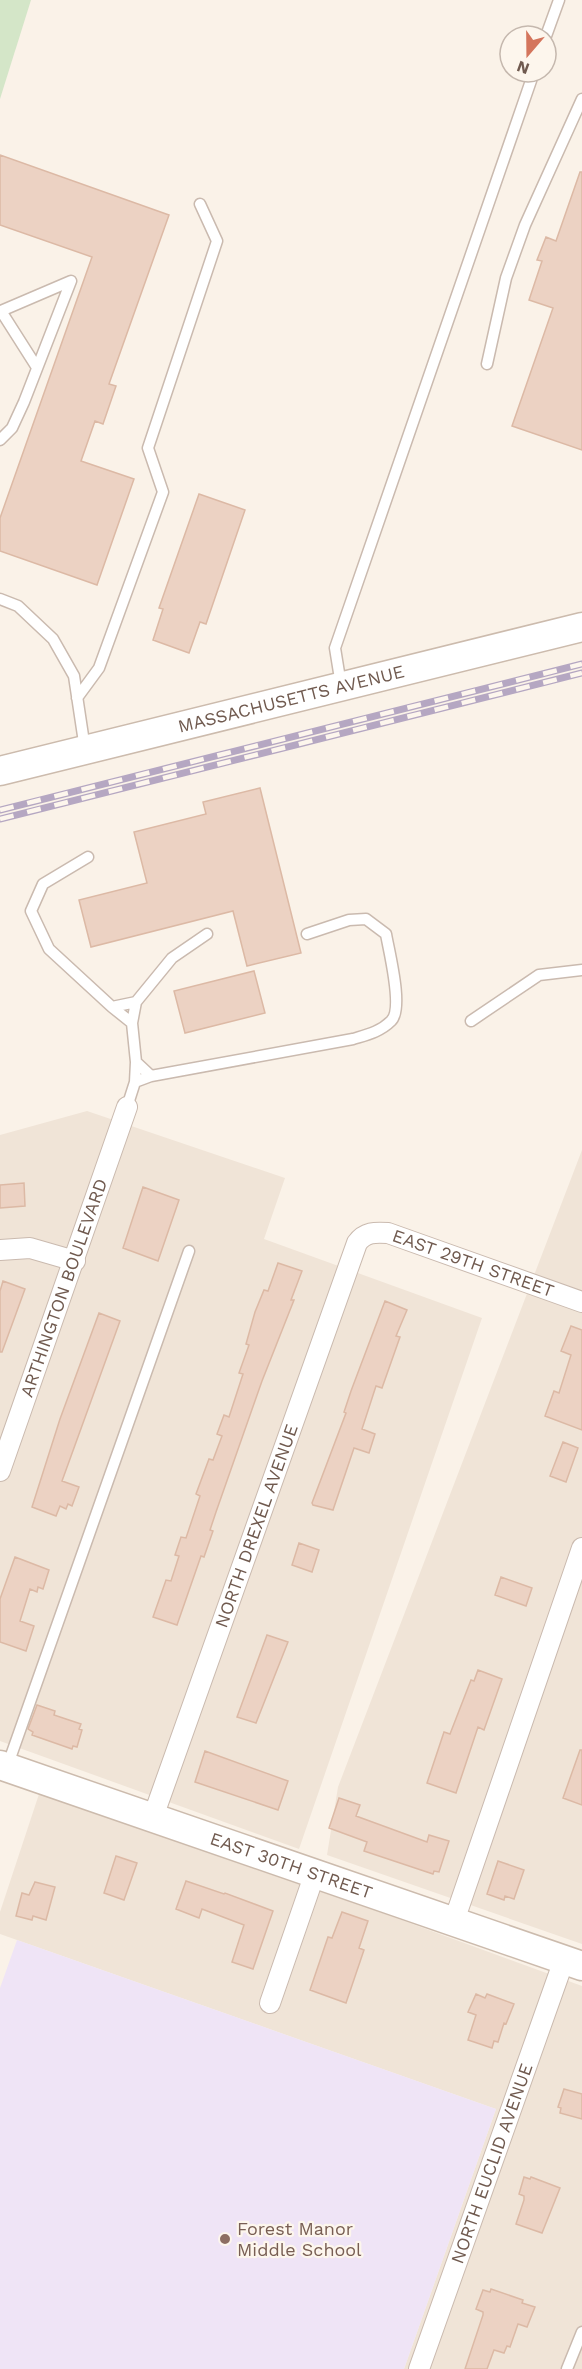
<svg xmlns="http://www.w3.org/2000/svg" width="582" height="2369" font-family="'Work Sans',sans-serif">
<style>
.residential{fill:#f0e4d7}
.education{fill:#efe4f6}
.green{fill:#d4e6c8}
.building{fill:#ecd2c3;stroke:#dcb9a5;stroke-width:1.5}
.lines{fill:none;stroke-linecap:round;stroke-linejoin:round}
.lane-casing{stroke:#cabaaf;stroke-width:13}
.street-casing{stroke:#cabaaf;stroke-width:22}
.secondary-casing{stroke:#ccbbad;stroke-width:31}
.lane{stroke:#fff;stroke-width:10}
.street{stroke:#fff;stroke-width:20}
.secondary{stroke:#fff;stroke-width:28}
.rail-casing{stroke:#b5a7c2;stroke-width:7}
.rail{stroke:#fdf6ed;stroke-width:4.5;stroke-dasharray:14;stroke-linecap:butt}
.education-dot{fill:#8d6e63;stroke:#fdf6ed;stroke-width:2}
.labels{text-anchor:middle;stroke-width:4.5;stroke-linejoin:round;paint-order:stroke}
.street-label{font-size:18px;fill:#705a4f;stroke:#fdf6ed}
.education-label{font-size:18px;fill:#785e54;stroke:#fdf6ed;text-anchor:start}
</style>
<rect width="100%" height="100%" fill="#faf2e8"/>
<!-- residential -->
<path class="residential" d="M87,1111L285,1178L264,1239L482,1318L299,1849L0,1741V1135Z
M582,1150V1944L327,1855L338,1787Z
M41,1788L582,1986V2369H404L496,2109L0,1934V1912Z"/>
<!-- education -->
<path class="education" d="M17,1940L496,2109L404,2369H0V1988Z"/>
<!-- green -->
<path class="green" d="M0,0H31L0,99Z"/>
<!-- building -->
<path class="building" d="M0,155L169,215L109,384L116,386L103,424L95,421L81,461L134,479L97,585L0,551V518L92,257L0,225Z
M580,172H582V450L512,426L553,308L529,300L542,261L537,260L546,237L556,241Z
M199,494L245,510L206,624L200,622L189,653L153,640L163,609L159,608Z
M260,788L301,953L247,966L233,911L91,947L79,900L147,883L134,832L206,814L203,802Z
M254,971L265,1013L185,1033L174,991Z
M24,1183L25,1206L0,1208V1185Z
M143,1187L179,1200L158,1261L123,1248Z
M278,1263L302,1271L291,1300H294L262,1381L216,1512L210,1530L213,1531L204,1557L201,1556L177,1625L153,1617L166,1580L171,1581L179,1556L175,1555L181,1537L186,1538L200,1496L196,1494L209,1459L213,1460L222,1436L217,1434L224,1415L229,1417L243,1374L239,1373L249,1345L246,1344L255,1312L264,1290L268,1291Z
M3,1281L25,1289L2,1352H0V1291Z
M385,1301L407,1310L396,1336L400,1337L382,1388L376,1386L362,1429L375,1434L369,1453L354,1448L333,1510L313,1505L312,1503L346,1413L344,1412L351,1391Z
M99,1313L120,1321L62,1481L79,1487L72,1506L68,1504L66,1509L60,1506L56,1516L32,1507L60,1419Z
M571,1326L582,1330V1430L545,1416L554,1391L559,1393L571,1355L561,1351Z
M563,1442L578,1448L566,1482L550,1476Z
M299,1543L319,1550L312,1572L292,1565Z
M15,1557L49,1570L43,1589L38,1587L37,1592L30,1589L20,1621L34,1626L26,1651L0,1642V1599Z
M501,1577L532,1588L526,1606L495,1595Z
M267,1635L288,1642L256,1723L237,1717Z
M478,1670L502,1679L484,1730L478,1727L456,1793L427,1783L444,1732L450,1734L471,1680L474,1681Z
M37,1705L55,1711L54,1715L81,1724L79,1729L82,1730L77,1747L73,1746L72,1749L32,1735L33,1732L28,1729Z
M580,1750H582V1805L563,1798Z
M205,1751L288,1781L278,1810L195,1782Z
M339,1798L360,1805L356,1816L427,1842L429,1835L449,1841L439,1872L434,1871L433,1874L364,1851L367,1842L329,1828Z
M116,1856L137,1863L124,1900L104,1893Z
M498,1861L524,1870L514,1899L505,1896L504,1900L487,1894Z
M186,1881L224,1894L225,1893L273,1911L253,1969L232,1962L244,1925L202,1909L199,1918L176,1909Z
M35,1882L55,1887L46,1920L33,1916L32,1920L16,1916L22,1893L29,1895Z
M342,1912L368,1921L359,1948L364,1950L346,2003L310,1990L328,1937L332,1938Z
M476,1994L485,1998L487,1994L514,2004L506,2024L504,2023L498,2042L494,2041L492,2048L468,2040L476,2015L468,2012Z
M564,2089L582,2094V2119L560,2113L561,2108L558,2107Z
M524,2177L530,2179L531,2177L560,2188L542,2233L516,2224L524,2200V2196L519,2194Z
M491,2289L523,2300L522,2303L535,2307L527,2327L518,2324L510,2347L507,2346L504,2353L494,2350L487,2369H465L483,2315V2312L476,2309L483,2290L490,2292Z"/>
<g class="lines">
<!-- lane casing -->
<g class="lane-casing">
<path id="lane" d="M546,36L559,0
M487,364L506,278L525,225L582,99
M0,440L12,428L24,402L71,281L1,311L36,366
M0,599L18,606L53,639L74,676L85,749
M341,685L335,648L534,72
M77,698L99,668L163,492L148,448L217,241L200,204
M88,857L43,884L31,911L49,949L112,1007
M136,1002L172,958L207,934
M471,1021L539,975L582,970
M132,1023L136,1002L112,1007L132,1023L136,1062
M151,1076L353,1039C366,1035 380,1032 391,1021C404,1009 389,952 386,934L366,919L349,920L307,934
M127,1107L135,1082L151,1076L136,1062L135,1082
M7,1767L189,1251
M567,2369L582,2332"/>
</g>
<!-- street casing -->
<g class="street-casing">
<g id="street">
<path d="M0,1250L30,1248L75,1261"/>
<path id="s1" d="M0,1471L127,1107"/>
<path id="s2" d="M153,1817L357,1243C365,1232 375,1232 388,1233L582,1302"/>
<path d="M454,1921L582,1548"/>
<path d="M270,2003L315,1873"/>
<path id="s3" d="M419,2369L564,1960"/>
</g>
</g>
<!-- secondary casing -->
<g class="secondary-casing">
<g id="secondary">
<path id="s4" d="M0,771L582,627"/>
<path id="s5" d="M0,1765L582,1966"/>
</g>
</g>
<!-- lane -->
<use href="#lane" class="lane"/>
<!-- street -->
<use href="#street" class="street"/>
<!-- secondary -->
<use href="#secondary" class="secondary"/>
<!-- rail casing -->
<g class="rail-casing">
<path id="rail" d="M0,810L582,664
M0,819L582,673"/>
</g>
<!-- rail -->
<use href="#rail" class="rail"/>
</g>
<!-- markers -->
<circle class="education-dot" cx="225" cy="2239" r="6"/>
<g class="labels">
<!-- street labels -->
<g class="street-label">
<text dy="6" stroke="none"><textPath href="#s4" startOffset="300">MASSACHUSETTS AVENUE</textPath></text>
<text dy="6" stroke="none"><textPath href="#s2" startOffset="734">EAST 29TH STREET</textPath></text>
<text dy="6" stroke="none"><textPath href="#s1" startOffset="194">ARTHINGTON BOULEVARD</textPath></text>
<text dy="6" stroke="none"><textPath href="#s2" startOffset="309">NORTH DREXEL AVENUE</textPath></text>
<text dy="6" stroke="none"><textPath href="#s5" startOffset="308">EAST 30TH STREET</textPath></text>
<text dy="6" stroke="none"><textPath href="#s3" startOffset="218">NORTH EUCLID AVENUE</textPath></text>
</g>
<!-- education labels -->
<g class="education-label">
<text x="237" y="2235">Forest Manor<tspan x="237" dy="21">Middle School</tspan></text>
</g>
</g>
<!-- north arrow -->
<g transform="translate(528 54) rotate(200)"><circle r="28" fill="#fdf6ed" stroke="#c5b8ae" stroke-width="1.5"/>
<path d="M0-4.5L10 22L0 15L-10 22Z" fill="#d4755c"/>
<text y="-9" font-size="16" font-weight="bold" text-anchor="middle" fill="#705a4f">N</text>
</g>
</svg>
